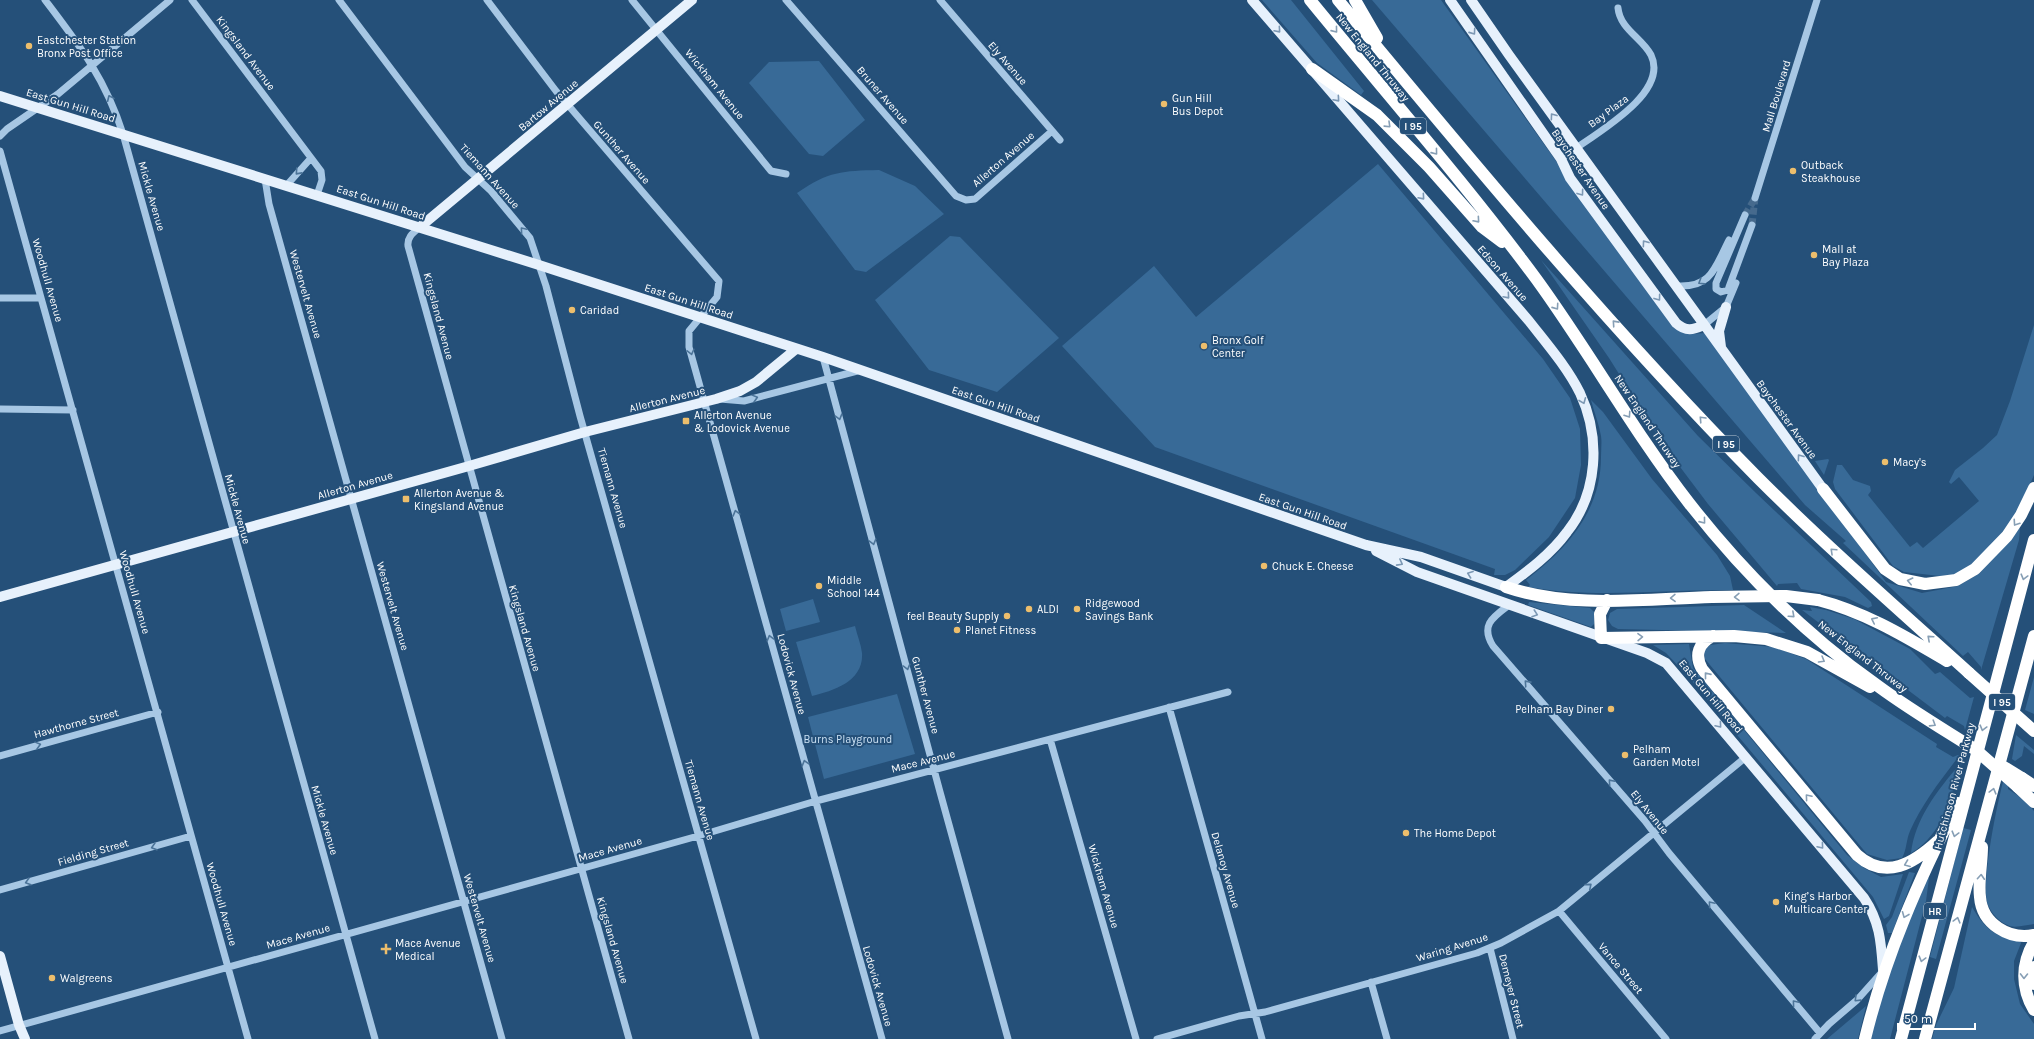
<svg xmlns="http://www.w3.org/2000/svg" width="2034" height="1039" font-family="Karla,sans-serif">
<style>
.green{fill:#386a97}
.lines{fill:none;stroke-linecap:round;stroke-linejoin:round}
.minor-tunnel{stroke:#466a8d;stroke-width:7;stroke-dasharray:7 3.5;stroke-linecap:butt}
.minor{stroke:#a7c7e4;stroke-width:7}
.major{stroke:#e7f1fc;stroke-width:10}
.highway{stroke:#fff;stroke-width:12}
.highway-bridge{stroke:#fff;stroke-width:12}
.oneway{stroke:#7c98b4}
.oneway2{stroke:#879fb5}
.oneway3{stroke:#4c7499}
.poi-dot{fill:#edbe6c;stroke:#255079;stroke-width:1.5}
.labels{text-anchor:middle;stroke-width:4;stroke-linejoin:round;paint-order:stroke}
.shield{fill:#255079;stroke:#becad7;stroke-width:1}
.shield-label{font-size:10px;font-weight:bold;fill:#fff}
.poi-label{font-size:11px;fill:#fff;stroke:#255079;text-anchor:start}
.street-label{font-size:11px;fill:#fff;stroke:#255079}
.park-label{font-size:11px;fill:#cae0f3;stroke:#255079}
</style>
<rect width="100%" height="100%" fill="#255079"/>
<!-- green -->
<path class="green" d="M1262,0H1291L1364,91L1361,95L1317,63Z
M1372,0H1441L1674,326L1692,334L1705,333L1886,582L1922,593L1958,586L1980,573L2018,528H2020L2019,540L1981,670V667L1968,652L1963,656L1843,543L1846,541L1805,505Z
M819,61L865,120L823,156L809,154L749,83L769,62Z
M1378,164L1543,359L1570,398L1580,429L1581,465L1575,498L1549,537L1515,570L1505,575H1494L1495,569L1155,447L1062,346L1154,266L1196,317Z
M879,170L915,186L944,214L866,272L855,270L797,193C829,171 842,171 879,170Z
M950,236L960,237L1059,338L997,392L929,370L875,300Z
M1541,260L1698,436L1756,493L1871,602L1872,606L1868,608L1845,597L1801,589L1797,583L1778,584L1777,586L1708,504L1665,447L1609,358Z
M2034,325V475L2018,511L1988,552L1968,569L1956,575L1940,576L1904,572L1893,566L1835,489L1833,482L1837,465H1842L1853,480L1870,486L1871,491L1868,495L1910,547L1917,542L1923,548L1979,501L1959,477L1951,484L1949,482L1955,470L1983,448L1997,435L2010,401Z
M1591,400L1603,412L1652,479L1717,555L1730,576L1733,590C1665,589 1596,599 1528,587L1530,585L1526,580C1567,549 1601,511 1601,457C1601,450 1602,442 1601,436C1599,424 1594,412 1591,400Z
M1828,459L1829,460L1824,475L1815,461Z
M813,599L820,622L786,631L780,609Z
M1529,602L1590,608L1594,612V624L1591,627L1528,605Z
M1744,605L1786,633L1618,629L1612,626L1608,620L1610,613L1617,609Z
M1810,607L1826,610L1854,619L1910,649L1935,674L1940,672L1970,698L1974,697L1965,730L1964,726L1947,716L1945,718L1802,610L1812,611Z
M855,626C857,635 861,644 862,653C864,681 834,691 812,696L796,642Z
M1725,643L1774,647L1806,659L1937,744L1936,747L1953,757L1958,755L1963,759C1953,793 1943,835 1911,853C1915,819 1937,791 1959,765V761L1956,760C1939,782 1921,806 1910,831C1906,840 1907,849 1902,858L1887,860L1867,854L1705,659L1704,650L1710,645Z
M1689,644L1693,668L1847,855L1864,868L1881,877L1903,874L1889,916L1884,919L1873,897L1686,674L1666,653L1653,645Z
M2034,677V714L2025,710Z
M897,694L915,754L824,779L808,717Z
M2016,735L2034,750V754L2024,746L2022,756L2015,761L2012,759Z
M2003,782L2008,785V789L2026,801L2034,811V924C2027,925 2016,928 2010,926C2000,923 1992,914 1988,905C1980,887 1997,804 2003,782Z
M1963,828L1971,830L1936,959L1930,957Z
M1909,872L1915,873L1892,933H1888L1886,925L1892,917Z
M1926,877L1929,878L1926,901L1890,1039H1869L1892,961Z
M1972,907C1984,928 1996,938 2020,941L2021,943L2014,961V979L2020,1004L2034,1024V1039H1932L1936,1025L1954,988Z
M1866,1006L1858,1039H1826H1827Z"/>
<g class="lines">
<!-- minor-tunnel -->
<path class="minor-tunnel" d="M1745,215L1754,200
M1752,225L1755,198"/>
<!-- minor -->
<path class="minor" d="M45,0C80,46 105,78 123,134L375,1039
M192,0L321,171L322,180L317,195
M339,0L465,167L491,191L530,238L546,286L580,416L756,1039
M487,0L556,91L719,281L717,297L689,331V347L882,1039
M632,0L771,171L786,174
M786,0L956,196L966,200L975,199L1052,131
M940,0L1060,140
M0,136L7,129L58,94L170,0
M0,151L248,1039
M1561,159C1585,139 1671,96 1651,55C1642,38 1620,29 1618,8
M265,179L269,204L502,1039
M286,186L311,158
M1755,198L1817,0
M1745,215L1716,283V289L1721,292L1728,290L1729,287L1752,225
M420,227C413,233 407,237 408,246L629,1039
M1677,286C1712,288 1715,267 1729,240
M0,298H41
M1704,325L1726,307L1736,283
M823,357L940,792L1008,1039
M720,399L744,401L861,370
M0,409L73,410
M1509,605C1493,617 1480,625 1493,646L1645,821L1669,853L1820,1033
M1169,707L1262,1039
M1050,739L1136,1039
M0,756L158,712
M0,890L191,836
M1559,911L1666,1039
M1490,948L1513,1039
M1371,982L1387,1039
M0,1031L698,836L816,801L1228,692
M1157,1039L1239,1016L1265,1012L1477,953L1501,943L1559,911L1746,757
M1815,1039L1829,1024L1857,1000L1882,972"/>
<!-- major -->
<path class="major" d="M1450,0L1561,159L1570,178L1676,323C1686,332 1693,330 1704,325
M1471,0L1509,55L1823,489
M0,96L539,265L823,357L1366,545L1421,557L1506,587C1528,571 1551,554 1567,532C1598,493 1601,438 1580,393C1567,367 1547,344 1529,321L1252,0
M420,227L692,0
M1721,347L1719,331L1726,307
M1376,551L1417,572L1647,653L1666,663L1864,898C1880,922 1881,942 1883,970
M0,597L469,466L585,432L716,399L740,391L756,382L796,349
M0,956L19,1025L25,1039"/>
<!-- highway -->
<path class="highway" d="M1310,0C1386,93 1466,184 1537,280C1590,353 1634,432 1689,503C1743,572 1806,635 1878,686C1909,709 1943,729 1976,750
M1338,0C1472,162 1610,328 1758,478C1826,546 1898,609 1969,673
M1355,0L1377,38
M1312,69L1377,115L1429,167L1482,227L1502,242
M1823,489L1885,569L1900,579L1925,584L1956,580L1975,569L2007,536L2021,515L2034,488
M1506,587C1571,609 1644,599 1712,597
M1607,600L1600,614L1601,638L1734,636L1766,639L1807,652L1870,687
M1818,600C1865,612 1906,637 1947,661
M1713,636C1699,643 1694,654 1702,669L1857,855C1886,881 1914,863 1938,841
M2022,778L2034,786
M2018,787L2034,802
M1982,847C1982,863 1978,881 1980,897C1982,924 2009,940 2034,935
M2034,942C2021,964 2021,988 2034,1010
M2034,967V984
M1865,1039C1885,956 1919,879 1958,803
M1901,1039L2034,540
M1925,1039L2034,636"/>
<!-- highway-bridge -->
<path class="highway-bridge" d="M1712,597L1786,596L1818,600
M1969,673L2034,731
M1976,750L2018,787
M2004,767L2022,778"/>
</g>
<!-- one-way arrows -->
<defs><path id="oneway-chevron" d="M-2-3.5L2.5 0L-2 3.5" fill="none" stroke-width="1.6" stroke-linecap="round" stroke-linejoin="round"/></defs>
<g class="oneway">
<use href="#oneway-chevron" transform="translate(1278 30) rotate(49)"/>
<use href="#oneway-chevron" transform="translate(1473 32) rotate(55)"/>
<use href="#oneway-chevron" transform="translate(1337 99) rotate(49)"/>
<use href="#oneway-chevron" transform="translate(1553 116) rotate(-126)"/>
<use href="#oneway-chevron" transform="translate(1581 193) rotate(54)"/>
<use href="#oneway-chevron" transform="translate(1422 197) rotate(49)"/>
<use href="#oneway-chevron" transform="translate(1645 243) rotate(-126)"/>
<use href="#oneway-chevron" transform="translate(1507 296) rotate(49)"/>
<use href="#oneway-chevron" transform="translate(1658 298) rotate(54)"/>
<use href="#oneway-chevron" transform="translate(1583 401) rotate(68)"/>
<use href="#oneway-chevron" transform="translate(1800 457) rotate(-126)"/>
<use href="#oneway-chevron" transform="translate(1400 563) rotate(28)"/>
<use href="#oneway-chevron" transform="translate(1470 574) rotate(-160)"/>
<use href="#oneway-chevron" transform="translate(1535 614) rotate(19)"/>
<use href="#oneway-chevron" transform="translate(1719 725) rotate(50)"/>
<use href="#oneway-chevron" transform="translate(1821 846) rotate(50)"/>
</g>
<g class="oneway2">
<use href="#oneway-chevron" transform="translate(1335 30) rotate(51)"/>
<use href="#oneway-chevron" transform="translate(1388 125) rotate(44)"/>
<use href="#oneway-chevron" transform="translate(1435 152) rotate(51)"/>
<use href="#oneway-chevron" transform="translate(1477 220) rotate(49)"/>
<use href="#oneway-chevron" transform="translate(1556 307) rotate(55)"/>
<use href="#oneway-chevron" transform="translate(1615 323) rotate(-132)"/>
<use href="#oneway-chevron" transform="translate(1628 415) rotate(56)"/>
<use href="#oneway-chevron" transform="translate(1702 419) rotate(-133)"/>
<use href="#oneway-chevron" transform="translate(1703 521) rotate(51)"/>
<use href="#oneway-chevron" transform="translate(2016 523) rotate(124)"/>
<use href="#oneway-chevron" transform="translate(1833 551) rotate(-137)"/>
<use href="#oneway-chevron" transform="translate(2024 577) rotate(105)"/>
<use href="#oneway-chevron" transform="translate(1910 581) rotate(-167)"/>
<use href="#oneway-chevron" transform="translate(1737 597) rotate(179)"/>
<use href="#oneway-chevron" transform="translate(1673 598) rotate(179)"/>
<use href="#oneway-chevron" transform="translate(1792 615) rotate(42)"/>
<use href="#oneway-chevron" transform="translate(1874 620) rotate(-154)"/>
<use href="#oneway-chevron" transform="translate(1640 637) rotate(-1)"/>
<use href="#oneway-chevron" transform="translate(1930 638) rotate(-138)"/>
<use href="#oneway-chevron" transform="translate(1822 660) rotate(30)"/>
<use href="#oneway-chevron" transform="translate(1707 675) rotate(-129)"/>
<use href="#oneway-chevron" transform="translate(1933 724) rotate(32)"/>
<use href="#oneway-chevron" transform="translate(1983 728) rotate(105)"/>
<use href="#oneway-chevron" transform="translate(1993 791) rotate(-75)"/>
<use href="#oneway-chevron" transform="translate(1808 797) rotate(-130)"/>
<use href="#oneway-chevron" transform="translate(1955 834) rotate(105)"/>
<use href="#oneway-chevron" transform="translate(1907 864) rotate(159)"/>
<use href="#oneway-chevron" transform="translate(1981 877) rotate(-86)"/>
<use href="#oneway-chevron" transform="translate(1905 915) rotate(112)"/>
<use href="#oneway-chevron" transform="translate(1957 920) rotate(-75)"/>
<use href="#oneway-chevron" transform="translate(1922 959) rotate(105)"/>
<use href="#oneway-chevron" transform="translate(2024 976) rotate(91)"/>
</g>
<g class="oneway3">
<use href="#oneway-chevron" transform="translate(110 98) rotate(-114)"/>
<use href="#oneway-chevron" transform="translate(298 172) rotate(132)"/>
<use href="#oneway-chevron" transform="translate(523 230) rotate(-130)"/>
<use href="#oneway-chevron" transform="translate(1701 282) rotate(148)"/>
<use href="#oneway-chevron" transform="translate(691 352) rotate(76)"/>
<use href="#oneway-chevron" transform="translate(755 398) rotate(-15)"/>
<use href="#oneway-chevron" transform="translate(839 417) rotate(75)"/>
<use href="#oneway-chevron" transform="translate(736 513) rotate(-105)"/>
<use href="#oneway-chevron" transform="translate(873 542) rotate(75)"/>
<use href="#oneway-chevron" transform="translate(770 638) rotate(-105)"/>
<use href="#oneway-chevron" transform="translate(907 667) rotate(75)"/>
<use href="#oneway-chevron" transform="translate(1527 683) rotate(-132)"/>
<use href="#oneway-chevron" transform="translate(38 745) rotate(-15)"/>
<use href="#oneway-chevron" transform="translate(805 763) rotate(-106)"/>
<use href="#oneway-chevron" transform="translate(1611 782) rotate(-131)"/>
<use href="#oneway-chevron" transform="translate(154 847) rotate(164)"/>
<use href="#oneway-chevron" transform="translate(28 882) rotate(164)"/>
<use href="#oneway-chevron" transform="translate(1589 886) rotate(-40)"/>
<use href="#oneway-chevron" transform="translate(1711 904) rotate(-130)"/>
<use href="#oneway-chevron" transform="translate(1857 999) rotate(136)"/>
<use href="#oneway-chevron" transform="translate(1795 1003) rotate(-130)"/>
</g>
<!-- markers -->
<g class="poi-dot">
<circle cx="29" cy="46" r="4"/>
<circle cx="1164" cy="104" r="4"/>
<circle cx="1793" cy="171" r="4"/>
<circle cx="1814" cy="255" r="4"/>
<circle cx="572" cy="310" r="4"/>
<circle cx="1204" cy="346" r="4"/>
<rect x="682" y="417" width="8" height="8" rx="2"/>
<circle cx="1885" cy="462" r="4"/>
<rect x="402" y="495" width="8" height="8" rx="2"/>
<circle cx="1264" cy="566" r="4"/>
<circle cx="819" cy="586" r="4"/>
<circle cx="1029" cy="609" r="4"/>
<circle cx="1077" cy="609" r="4"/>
<circle cx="1007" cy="616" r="4"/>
<circle cx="957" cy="630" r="4"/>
<circle cx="1611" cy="709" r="4"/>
<circle cx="1625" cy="755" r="4"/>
<circle cx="1406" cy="833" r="4"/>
<circle cx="1776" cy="902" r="4"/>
<path d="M384 943h4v4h4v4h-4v4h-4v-4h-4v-4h4z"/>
<circle cx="52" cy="978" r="4"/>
</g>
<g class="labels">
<!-- shield labels -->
<g class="shield">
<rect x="1400" y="118" width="26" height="16" rx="3"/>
<rect x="1713" y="436" width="26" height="16" rx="3"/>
<rect x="1989" y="694" width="26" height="16" rx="3"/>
<rect x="1924" y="903" width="22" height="16" rx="3"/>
</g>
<g class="shield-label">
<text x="1413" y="130">I 95</text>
<text x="1726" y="448">I 95</text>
<text x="2002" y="706">I 95</text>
<text x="1935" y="915">HR</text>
</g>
<!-- poi labels -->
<g class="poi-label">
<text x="37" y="44">Eastchester Station<tspan x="37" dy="13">Bronx Post Office</tspan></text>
<text x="1172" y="102">Gun Hill<tspan x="1172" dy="13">Bus Depot</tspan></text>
<text x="1801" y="169">Outback<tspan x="1801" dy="13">Steakhouse</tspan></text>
<text x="1822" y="253">Mall at<tspan x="1822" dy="13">Bay Plaza</tspan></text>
<text x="580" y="314">Caridad</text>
<text x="1212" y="344">Bronx Golf<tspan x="1212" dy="13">Center</tspan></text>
<text x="694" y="419">Allerton Avenue<tspan x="694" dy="13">&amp; Lodovick Avenue</tspan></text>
<text x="1893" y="466">Macy's</text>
<text x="414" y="497">Allerton Avenue &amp;<tspan x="414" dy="13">Kingsland Avenue</tspan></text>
<text x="1272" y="570">Chuck E. Cheese</text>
<text x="827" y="584">Middle<tspan x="827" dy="13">School 144</tspan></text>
<text x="1085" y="607">Ridgewood<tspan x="1085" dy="13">Savings Bank</tspan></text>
<text x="1037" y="613">ALDI</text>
<text x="999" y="620" text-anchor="end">feel Beauty Supply</text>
<text x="965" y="634">Planet Fitness</text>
<text x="1603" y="713" text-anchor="end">Pelham Bay Diner</text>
<text x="1633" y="753">Pelham<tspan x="1633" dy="13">Garden Motel</tspan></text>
<text x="1414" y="837">The Home Depot</text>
<text x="1784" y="900">King’s Harbor<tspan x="1784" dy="13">Multicare Center</tspan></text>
<text x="395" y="947">Mace Avenue<tspan x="395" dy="13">Medical</tspan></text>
<text x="60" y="982">Walgreens</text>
</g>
<!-- street labels -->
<g class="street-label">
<text transform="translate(246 53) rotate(53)" y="4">Kingsland Avenue</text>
<text transform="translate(1373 57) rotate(51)" y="4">New England Thruway</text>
<text transform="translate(1008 63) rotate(49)" y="4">Ely Avenue</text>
<text transform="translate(715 84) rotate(51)" y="4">Wickham Avenue</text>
<text transform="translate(883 95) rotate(49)" y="4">Bruner Avenue</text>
<text transform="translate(1776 96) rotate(-73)" y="4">Mall Boulevard</text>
<text transform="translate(71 105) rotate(17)" y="4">East Gun Hill Road</text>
<text transform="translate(548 105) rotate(-40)" y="4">Bartow Avenue</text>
<text transform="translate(1608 111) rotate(-37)" y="4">Bay Plaza</text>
<text transform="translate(622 152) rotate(49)" y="4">Gunther Avenue</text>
<text transform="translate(1003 159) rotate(-41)" y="4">Allerton Avenue</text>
<text transform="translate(1581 169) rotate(56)" y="4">Baychester Avenue</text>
<text transform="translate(490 176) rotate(48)" y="4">Tiemann Avenue</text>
<text transform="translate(152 196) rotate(74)" y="4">Mickle Avenue</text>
<text transform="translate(381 202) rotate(18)" y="4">East Gun Hill Road</text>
<text transform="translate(1503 273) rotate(49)" y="4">Edson Avenue</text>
<text transform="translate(48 280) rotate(74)" y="4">Woodhull Avenue</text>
<text transform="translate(306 294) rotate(74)" y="4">Westervelt Avenue</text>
<text transform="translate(689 301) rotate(18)" y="4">East Gun Hill Road</text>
<text transform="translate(439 316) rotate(75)" y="4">Kingsland Avenue</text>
<text transform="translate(667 399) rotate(-14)" y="4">Allerton Avenue</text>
<text transform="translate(996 404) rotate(19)" y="4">East Gun Hill Road</text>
<text transform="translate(1787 419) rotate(54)" y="4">Baychester Avenue</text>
<text transform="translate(1648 421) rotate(56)" y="4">New England Thruway</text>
<text transform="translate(355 485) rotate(-16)" y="4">Allerton Avenue</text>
<text transform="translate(613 488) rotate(74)" y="4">Tiemann Avenue</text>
<text transform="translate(238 509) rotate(75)" y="4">Mickle Avenue</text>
<text transform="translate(1303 511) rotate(19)" y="4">East Gun Hill Road</text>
<text transform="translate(135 592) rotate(74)" y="4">Woodhull Avenue</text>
<text transform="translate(393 606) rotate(74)" y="4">Westervelt Avenue</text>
<text transform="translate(525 628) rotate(74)" y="4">Kingsland Avenue</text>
<text transform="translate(1863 656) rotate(38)" y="4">New England Thruway</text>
<text transform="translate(792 674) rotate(75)" y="4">Lodovick Avenue</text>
<text transform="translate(926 695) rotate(75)" y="4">Gunther Avenue</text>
<text transform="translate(1711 696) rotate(50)" y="4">East Gun Hill Road</text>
<text transform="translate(76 723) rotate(-15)" y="4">Hawthorne Street</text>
<text transform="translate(923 761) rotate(-14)" y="4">Mace Avenue</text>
<text transform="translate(1954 786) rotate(-75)" y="4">Hutchinson River Parkway</text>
<text transform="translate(700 800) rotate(74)" y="4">Tiemann Avenue</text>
<text transform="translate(1650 812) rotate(51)" y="4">Ely Avenue</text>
<text transform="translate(325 820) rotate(74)" y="4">Mickle Avenue</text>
<text transform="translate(610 849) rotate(-16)" y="4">Mace Avenue</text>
<text transform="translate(93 852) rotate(-16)" y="4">Fielding Street</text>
<text transform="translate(1226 870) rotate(74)" y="4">Delanoy Avenue</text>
<text transform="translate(1104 886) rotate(74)" y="4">Wickham Avenue</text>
<text transform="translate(222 904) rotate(74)" y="4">Woodhull Avenue</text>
<text transform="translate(480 918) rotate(74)" y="4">Westervelt Avenue</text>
<text transform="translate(298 936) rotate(-16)" y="4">Mace Avenue</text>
<text transform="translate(613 940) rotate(74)" y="4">Kingsland Avenue</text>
<text transform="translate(1452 947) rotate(-17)" y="4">Waring Avenue</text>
<text transform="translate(1621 968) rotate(50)" y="4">Vance Street</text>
<text transform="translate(878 986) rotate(74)" y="4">Lodovick Avenue</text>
<text transform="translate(1512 991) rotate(76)" y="4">Demeyer Street</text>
</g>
<!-- park labels -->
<g class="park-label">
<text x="848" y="743">Burns Playground</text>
</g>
</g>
<!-- scale -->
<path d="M1898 1023v6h77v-6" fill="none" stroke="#ffffff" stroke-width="2"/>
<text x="1904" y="1023" font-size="12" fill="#ffffff" stroke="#255079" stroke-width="3" paint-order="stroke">50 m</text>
</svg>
